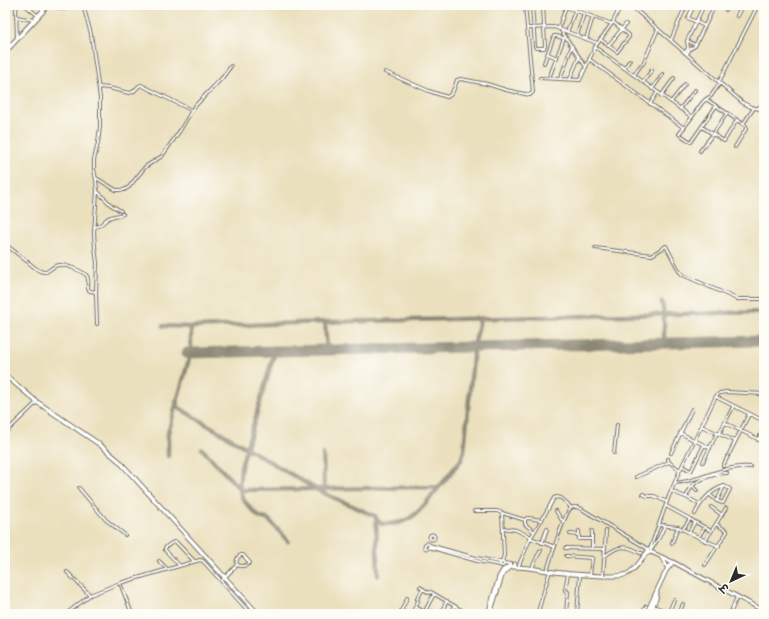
<svg xmlns="http://www.w3.org/2000/svg" width="769" height="619" font-family="Sriracha,'Playpen Sans Deva',sans-serif">
<style>
.lines{fill:none;stroke-linecap:round;stroke-linejoin:round}
.taxiway{stroke:#8b8674;stroke-width:4.5}
.runway{stroke:#8b8674;stroke-width:11}
.minor-casing{stroke:#6e6a5e;stroke-width:4}
.tertiary-casing{stroke:#6e6a5e;stroke-width:5}
.secondary-casing{stroke:#6e6a5e;stroke-width:5.5}
.primary-casing{stroke:#6e6a5e;stroke-width:6}
.minor{stroke:#fff;stroke-width:2}
.tertiary{stroke:#fff;stroke-width:3}
.secondary{stroke:#fff;stroke-width:3.5}
.primary{stroke:#fff;stroke-width:4}
</style>
<rect width="100%" height="100%" fill="#fdfcf7"/>
<filter id="ink" filterUnits="userSpaceOnUse"><feTurbulence type="fractalNoise" baseFrequency=".025" numOctaves="2"/><feDisplacementMap in="SourceGraphic" scale="8" xChannelSelector="R" yChannelSelector="G"/><feConvolveMatrix kernelMatrix="1 2 1 2 8 2 1 2 1" color-interpolation-filters="sRGB"/></filter>
<filter id="wash" filterUnits="userSpaceOnUse"><feTurbulence type="fractalNoise" baseFrequency=".012" numOctaves="4" result="noise"/><feDisplacementMap in="SourceGraphic" scale="16" xChannelSelector="R" yChannelSelector="G"/><feGaussianBlur stdDeviation="0.9" result="paint"/><feColorMatrix in="noise" values="0 0 0 0 0 0 0 0 0 0 0 0 0 0 0 0 0 1.4 0 .05"/><feComposite in="paint" operator="in"/></filter>
<g filter="url(#wash)">
<rect width="100%" height="100%" fill="#ebe0bd"/>
<g class="lines">
<!-- taxiway -->
<path class="taxiway" d="M662,302L664,315V343
M325,322L327,350
M163,326L191,327L325,322L764,312
M275,351L241,467C240,477 238,490 243,499C247,505 253,511 258,516C262,519 265,518 269,520L288,541
M176,401L177,405L179,408L321,492L375,516L378,521L382,524C388,524 395,524 401,522C418,517 428,500 439,487
M202,449L239,488L244,490L437,487L440,486L461,460L464,451L474,347L480,319
M323,454L324,489
M168,456V433L189,359L191,353V327
M376,519L378,576"/>
<!-- runway -->
<path class="runway" d="M187,353L764,341"/>
</g>
</g>
<g filter="url(#ink)">
<g class="lines">
<!-- minor casing -->
<g class="minor-casing">
<path id="minor" d="M25,5L37,15
M49,5L64,9
M83,5L91,34L100,98V127L98,143L94,160V169L96,180L97,191L94,233L95,247L97,263L96,294L97,324
M532,5L535,46L536,48H544L545,46L543,5
M561,5L612,24
M630,5L743,103L751,107L764,110
M694,5L688,18L705,26
M566,7L559,27L560,29L586,67
M726,10L729,5
M737,16L742,5
M16,17L34,20
M528,28L554,27L597,43
M567,32L575,11
M577,35L584,14
M17,38L16,10L17,5
M586,39L593,17
M600,39L617,52L629,37V35L613,22
M671,40L686,5
M688,41L695,45
M608,46L626,24
M595,47L692,117L702,103L706,99L743,124L754,108
M685,53L688,48L687,41L704,5
M548,54L557,58
M687,54L690,49L695,46L714,7
M589,59L684,128
M544,63L554,36H556L563,38
M643,64L658,29
M624,68L630,60
M385,72L429,91L447,97C453,95 455,86 457,80L461,79L487,84L506,90L530,95L533,92L525,5
M634,75L641,65
M540,78L580,80L595,47L613,22L621,5
M549,78L564,38
M560,79L572,46
M570,79L579,57
M643,82L652,70
M719,82L758,5
M99,87L109,88L129,93L133,92L139,86L141,85L191,110
M652,89L663,74
M661,96L674,78
M706,99L711,96L720,83
M671,102L685,84
M650,104L657,93
M758,108L764,103
M680,109L695,90
M727,113L713,134L724,141L737,120
M692,117L679,134L691,142L716,106
M735,147L746,129V126L743,124
M700,151L713,134L702,127
M96,178L116,190H124L129,187L145,167L162,156L179,132L194,107L223,77L231,66
M97,191L111,205L121,211
M94,227C102,227 104,219 111,217C115,215 119,216 123,214
M5,244L38,270C49,276 49,267 58,265C65,264 83,271 87,276C89,279 88,285 88,289L90,291L96,292
M595,248L652,255L666,246L679,271L683,275L737,299H764
M716,397L764,421
M725,423L764,442
M701,426L735,441
M5,433L37,402
M680,433L710,448
M719,434L733,407
M758,440L764,428
M614,453L617,425
M671,453L692,409
M668,459L669,462L680,470
M703,462L717,433
M682,466L691,471L704,445
M723,466L749,414
M636,477L669,462
M675,483C701,481 725,464 751,467
M692,486L697,491
M79,488L106,520L125,535
M671,491L688,498L699,504
M643,494L647,496H654L667,502
M686,497C688,493 690,489 693,485C699,479 719,472 727,473
M717,501L724,486
M666,506L690,519
M711,507L722,515
M474,511H497L502,513L504,555L502,562
M556,511L561,519L564,522
M502,513L525,520V524L534,532
M695,514C701,501 710,491 724,486L730,489L723,503L717,501L709,494
M525,520L527,518H528L542,520
M716,524L726,508
M660,525L678,527L704,540L719,546
M503,528L516,530L531,537
M683,529L690,519L711,531
M579,531V539H592
M689,532L695,522
M570,534L579,535
M429.5 537a2.5 2.5 0 1 1 5 0a2.5 2.5 0 1 1-5 0Z
M698,537L705,527
M530,538L555,547
M542,543L547,529
M672,543L678,527
M424.5 546a2.5 2.5 0 1 1 5 0a2.5 2.5 0 1 1-5 0Z
M429,545L476,558L500,562
M429,547L477,561L500,565
M565,548L605,549
M592,549V531
M650,549L669,496L680,470L716,396L720,393L726,392L764,394
M651,550L659,538L665,525
M566,556L592,558L590,575
M605,556C617,546 626,544 640,553H642
M159,561L167,569
M500 564a2 2 0 1 1 4 0a2 2 0 1 1-4 0Z
M503,563L511,564
M179,565L165,550V548C169,545 172,541 176,542L194,561
M519,565L530,539L548,509L554,498L557,497L561,498L567,503L571,508
M705,565L727,532V531L716,524L705,541
M532,568L537,557L541,550
M547,571C550,561 565,512 571,508C574,506 577,507 580,508L648,549
M67,572L90,595
M568,574L565,590L568,592L566,612L574,614
M603,576L606,531
M223,579L237,565C236,561 237,557 241,555H243L250,563C245,566 243,567 237,565
M120,583L200,560L203,561L251,614
M420,587L429,593L431,592L468,614
M407,598L401,611L409,614
M417,599L423,589
M653,606L674,614
M416,607L427,614
M426,609L434,594
M452,610L454,606
M432,611L437,614
M66,614L90,595L120,583L132,614
M412,614L418,601
M440,614L447,601
M541,614L539,612V608L550,571
M577,614L580,575
M642,614L646,606
M658,614L660,609
M668,614L674,600
M679,614L683,604
M730,614L737,597"/>
</g>
<!-- tertiary casing -->
<g class="tertiary-casing">
<path id="tertiary" d="M648,549V551L649,553L651,552L673,562L764,611
M661,557L664,561L667,567
M514,567C526,567 536,569 548,571C566,574 585,575 603,576C611,576 620,577 627,574C637,569 641,559 648,551
M488,614L499,577L503,570L511,565
M490,614L502,576L506,571L511,567H514L515,564
M646,614L666,571L673,562
M649,614L656,599L657,593"/>
</g>
<!-- secondary casing -->
<g class="secondary-casing">
<path id="secondary" d="M5,375L37,402L99,444L119,461L258,614"/>
</g>
<!-- primary casing -->
<g class="primary-casing">
<path id="primary" d="M5,52L42,12L47,5"/>
</g>
<!-- minor -->
<use href="#minor" class="minor"/>
<!-- tertiary -->
<use href="#tertiary" class="tertiary"/>
<!-- secondary -->
<use href="#secondary" class="secondary"/>
<!-- primary -->
<use href="#primary" class="primary"/>
</g>
</g>
<!-- margin -->
<rect width="769" height="619" fill="none" stroke="#fdfcf7" stroke-width="20"/>
<!-- north arrow -->
<g transform="translate(731 581) rotate(224)" stroke="#fdfcf7" stroke-width="3" paint-order="stroke">
<path d="M0-3L7 15L0 10L-7 15Z" fill="#2b2b2b"/>
<text y="-6" font-size="11" font-weight="bold" text-anchor="middle" fill="#2b2b2b">उ</text>
</g>
</svg>
